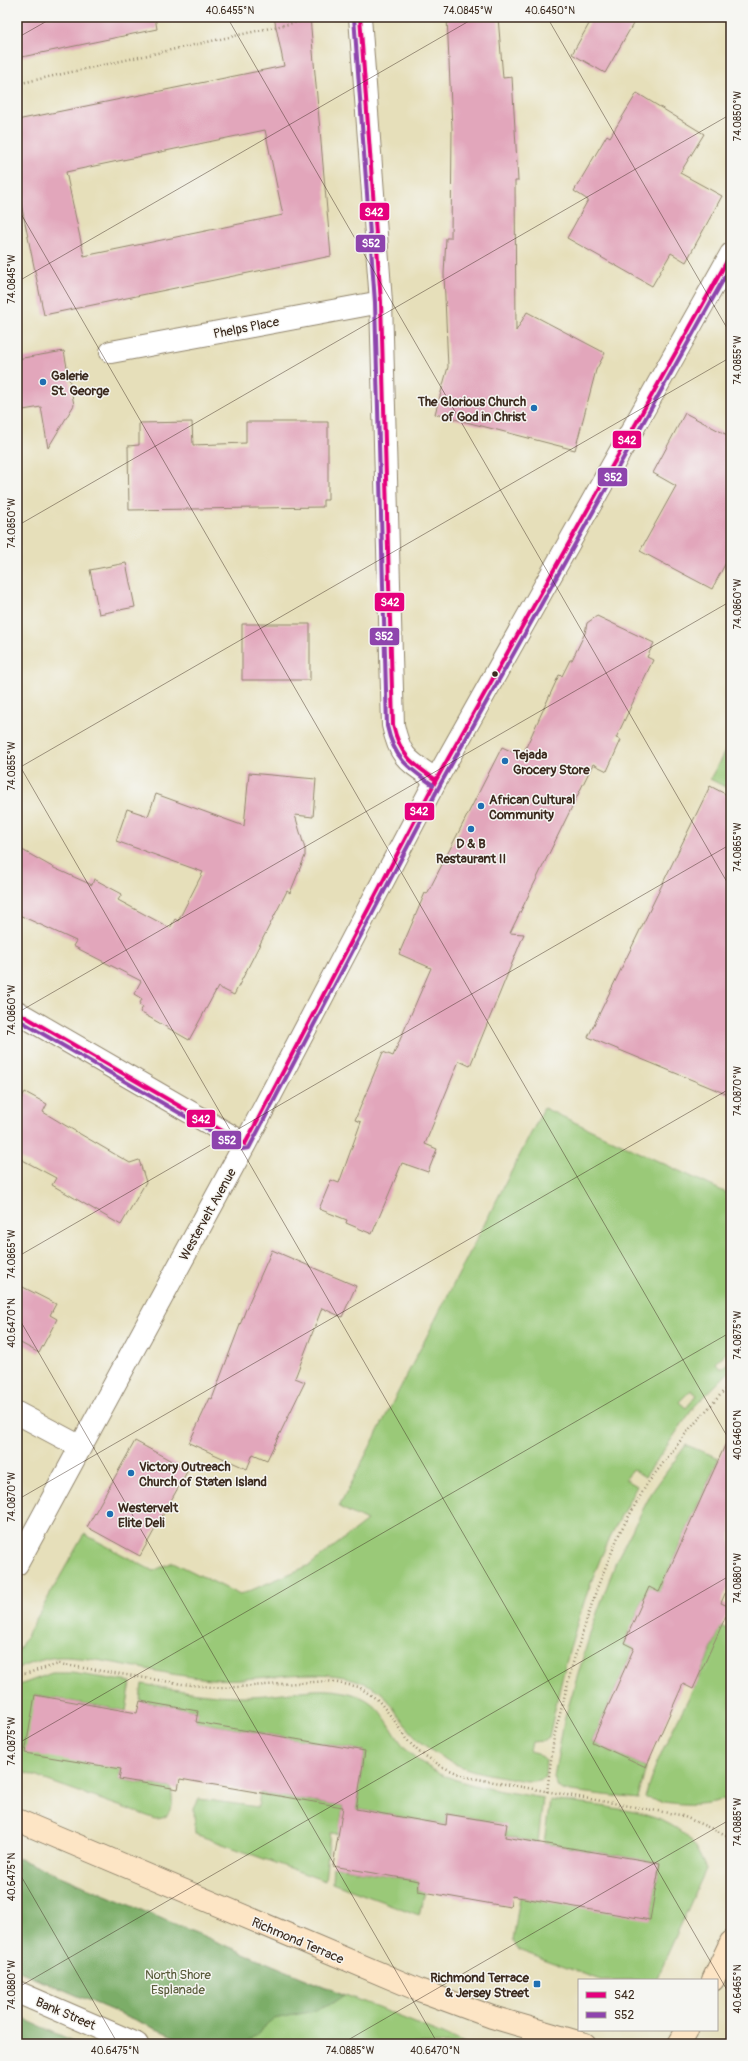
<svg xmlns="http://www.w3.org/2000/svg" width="748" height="2061" font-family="Pangolin,sans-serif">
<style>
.green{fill:#9ac978;stroke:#6a7a4b;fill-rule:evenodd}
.forest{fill:#7bad68;stroke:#5b6c43}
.building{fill:#e2a6bb;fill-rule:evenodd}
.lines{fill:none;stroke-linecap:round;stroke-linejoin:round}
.street-casing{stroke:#90846c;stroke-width:24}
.secondary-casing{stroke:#90846c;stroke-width:24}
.path{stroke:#90846c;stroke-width:2.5;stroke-dasharray:1 3;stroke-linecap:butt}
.street{stroke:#fff;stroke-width:22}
.secondary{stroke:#fde5c5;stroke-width:22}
.bus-1-casing{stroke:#f6f6f2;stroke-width:7}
.bus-2-casing{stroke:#f6f6f2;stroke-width:7}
.bus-1{stroke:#e5007d;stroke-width:4}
.bus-2{stroke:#8e44ad;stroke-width:4}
.ticks{fill:none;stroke:#3b2a1e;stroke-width:1;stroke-opacity:0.45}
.poi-dot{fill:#1f6fb2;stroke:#f6f6f2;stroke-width:1.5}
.bus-dot{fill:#3b2a1e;stroke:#f6f6f2;stroke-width:1.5}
.labels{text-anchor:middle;stroke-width:3;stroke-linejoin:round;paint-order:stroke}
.street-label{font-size:13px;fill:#3b2a1e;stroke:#f6f6f2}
.poi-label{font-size:13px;font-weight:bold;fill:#3b2a1e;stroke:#f6f6f2;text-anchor:start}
.park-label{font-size:13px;fill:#585a39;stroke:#f6f6f2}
.line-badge{stroke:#f6f6f2;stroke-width:1.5}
.badge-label{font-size:11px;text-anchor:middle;font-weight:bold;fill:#fff}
.neatline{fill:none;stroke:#3b2a1e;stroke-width:1.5}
.ticks-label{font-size:10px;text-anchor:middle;fill:#3b2a1e}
</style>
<rect width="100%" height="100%" fill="#f6f6f2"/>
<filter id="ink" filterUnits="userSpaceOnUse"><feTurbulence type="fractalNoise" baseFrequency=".025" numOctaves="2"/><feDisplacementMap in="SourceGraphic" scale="8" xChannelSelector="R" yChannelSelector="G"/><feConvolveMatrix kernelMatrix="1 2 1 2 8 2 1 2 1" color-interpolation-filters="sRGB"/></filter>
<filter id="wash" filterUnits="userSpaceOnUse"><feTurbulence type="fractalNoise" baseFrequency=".012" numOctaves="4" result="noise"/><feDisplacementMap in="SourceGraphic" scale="16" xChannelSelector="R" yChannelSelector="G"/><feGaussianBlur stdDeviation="0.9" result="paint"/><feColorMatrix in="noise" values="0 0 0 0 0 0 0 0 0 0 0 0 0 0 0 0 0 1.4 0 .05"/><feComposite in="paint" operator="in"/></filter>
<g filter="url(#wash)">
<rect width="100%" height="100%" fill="#e6dfba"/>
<!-- green -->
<path class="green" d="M731,740V790L710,779Z
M544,1108L731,1195V1355L727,1352L715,1363L721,1369L731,1360V1370L694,1407L645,1477L632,1469L625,1479L637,1486C625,1509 612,1531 602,1555C577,1613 562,1675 549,1737L543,1741L532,1742L530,1751L538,1753L546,1760L545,1777C533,1785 518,1779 504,1777C459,1770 431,1758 402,1721C393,1709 387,1694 373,1687C324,1661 264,1683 212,1679C163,1676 115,1659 66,1657C48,1656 33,1663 17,1669V1653L84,1534L153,1571L173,1562L240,1595L310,1565L367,1521L339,1507ZM691,1390L697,1395L686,1408L679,1402Z
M686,1445L719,1458L659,1592L649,1587L624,1643L634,1648L592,1742L646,1767L638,1799L562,1790L558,1787L554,1777L564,1721L593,1624L617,1559L652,1492Z
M721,1626L731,1631V1797C702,1808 675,1805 645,1798C654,1762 673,1730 689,1697C701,1674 711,1650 721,1626Z
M52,1673H71L131,1682L126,1711L35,1695L121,1769L119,1779L171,1788C173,1802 175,1818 156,1819L17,1770V1686Z
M142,1684C178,1690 213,1697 250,1696C286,1695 326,1682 361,1697C385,1707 392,1736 410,1753C444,1786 499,1790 543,1798L538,1842L505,1837L506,1824L447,1814L446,1825L356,1809L365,1751L196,1722L198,1711L140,1701Z
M260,1793L343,1807L339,1834L330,1833L325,1881L195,1834L194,1809L199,1799L258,1807Z
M550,1800C590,1806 651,1807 683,1833C694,1842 700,1856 706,1869L656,1980H600L518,1950L513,1940L520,1897L650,1919L660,1863L544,1843Z
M17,1858L301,1977L467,2044H192L17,1970Z
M333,1866L419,1881L418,1891L425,1892L419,1915L332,1883Z"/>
<!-- forest -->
<path class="forest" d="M17,1858L301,1977L345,1995L335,2002L314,2011L274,2019L245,2044H192L17,1970Z
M17,2016L80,2044H17Z"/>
<g id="blocks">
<!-- building -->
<path class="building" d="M17,17H155L157,29L17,58Z
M274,17H310L331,256L44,315L17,184V120L284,66ZM265,130L283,215L84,256L66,172Z
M447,17H498L503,78L512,77L518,181H515L516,331L527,312L605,353L596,370L575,450L435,414L448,367L444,274L446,238H451L452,128Z
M593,17H637L605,73L572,54Z
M637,93L704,134L680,173L722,196L686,262L671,253L652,286L567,238L588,200L574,191L607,135L610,137Z
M64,351L74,405L48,448L41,407L17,411V359Z
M685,413L731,437V553L712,589L640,551L676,486L653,473Z
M192,422L193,445L246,443V422H328V500H323V507L129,510L128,446L139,445V423Z
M126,563L135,607L99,614L90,570Z
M597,616L654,643L647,657L653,660L616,738L621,740L607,771L593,764L510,933L524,934L470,1066L459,1061L425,1144L437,1149L428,1172L402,1163L372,1234L346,1223L347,1220L319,1209L331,1180L339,1183L361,1122L355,1120L383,1052L393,1056L431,968L399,954L425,893L427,894L502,747L522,756L559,675L562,676L570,660H572L585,633L587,623Z
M242,624H310V680H242Z
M249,773L316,779L313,817L295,815L305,849V856L290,893L287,891L234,995L218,987L189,1040L140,1012L143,1007L139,1005L142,999L134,994L141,981L73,946L76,941L17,914V847L54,868L92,885L94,879L122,894L118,900L170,928L175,919L178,921L203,872L116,841L127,809L148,816L156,794L244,826Z
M710,786L731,797V1096L588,1037Z
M25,1092L47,1104L43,1112L63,1124L130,1163L139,1160L146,1182L121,1225L52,1185L56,1178L17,1157V1096L21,1099Z
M272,1250L356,1286L342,1317L322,1308L295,1378L305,1382L267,1460L253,1454L247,1469L189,1443L210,1398L212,1399L246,1309Z
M17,1284L56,1304L50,1315L57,1319L39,1353L17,1341Z
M731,1432V1580L721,1603L730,1607L693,1689L683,1684L646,1767L592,1742L634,1648L624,1643L649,1587L659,1592Z
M135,1441L188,1470L140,1556L87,1527Z
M35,1695L137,1713L140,1701L198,1711L196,1722L365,1751L356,1809L446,1825L447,1814L507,1824L505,1837L660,1863L650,1920L512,1896L510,1907L418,1891L419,1881L333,1866L343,1807L180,1779L178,1789L119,1779L121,1769L25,1753Z"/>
</g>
</g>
<g filter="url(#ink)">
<use href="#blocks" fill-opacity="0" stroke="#90846c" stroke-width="1"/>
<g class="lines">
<!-- street casing -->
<g class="street-casing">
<path id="street" d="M360,17L381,302L393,725C400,759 409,761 436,780
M111,352L381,302
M17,1012L245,1144
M17,1413L79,1446
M17,1564L245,1144L436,780L731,254
M17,1992L137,2044"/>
</g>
<!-- secondary casing -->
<g class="secondary-casing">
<path id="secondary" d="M17,1820L419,1990L492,2017L585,2044
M713,1980L731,1942
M679,2044L687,2030"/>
</g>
<!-- path -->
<path class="path" d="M17,84L320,17
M17,1676L59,1664L182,1684L221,1688L328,1681L359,1687L378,1700L394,1720L406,1739L419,1752L443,1767L466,1777L680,1815L731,1837
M547,1792L554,1737L574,1659L597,1588L620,1532L647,1484L687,1432L731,1383"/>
<!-- street -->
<use href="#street" class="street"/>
<!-- secondary -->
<use href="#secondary" class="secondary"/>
<!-- bus-1 casing -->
<g class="bus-1-casing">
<path id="bus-1" d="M360,17L381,302L393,725C400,755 411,763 436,780
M17,1012L245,1144L436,780L731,254"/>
</g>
<!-- bus-2 casing -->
<g class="bus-2-casing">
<path id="bus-2" d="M354,17L375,302L387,726C394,758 407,767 433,785
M17,1019L242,1149L249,1148L441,783L731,266"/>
</g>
<!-- bus-1 -->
<use href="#bus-1" class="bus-1"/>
<!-- bus-2 -->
<use href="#bus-2" class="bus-2"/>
</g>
</g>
<!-- ticks -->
<path class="ticks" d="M227,17L731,889M547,17L731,335M17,38L54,17M17,207L731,1443M17,282L476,17M17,526L731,114M17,761L731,1997M17,769L731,357M17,1013L731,601M17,1257L731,844M17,1315L438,2044M17,1500L731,1088M17,1744L731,1332M17,1869L118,2044M17,1988L731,1575M341,2044L731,1819"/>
<!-- markers -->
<g class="poi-dot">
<circle cx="43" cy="382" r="4"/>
<circle cx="534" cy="408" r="4"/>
<circle cx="505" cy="761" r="4"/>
<circle cx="481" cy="806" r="4"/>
<circle cx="471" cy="829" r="4"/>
<circle cx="131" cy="1473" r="4"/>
<circle cx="110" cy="1514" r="4"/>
<rect x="533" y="1980" width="8" height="8" rx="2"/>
</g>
<circle class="bus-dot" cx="495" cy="674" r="3.5"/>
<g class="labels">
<!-- street labels -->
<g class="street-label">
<text transform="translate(246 327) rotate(-11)" y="5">Phelps Place</text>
<text transform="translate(207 1214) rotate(-61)" y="5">Westervelt Avenue</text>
<text transform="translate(298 1940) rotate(23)" y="5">Richmond Terrace</text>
<text transform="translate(66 2013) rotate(23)" y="5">Bank Street</text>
</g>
<!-- poi labels -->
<g class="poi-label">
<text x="51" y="380">Galerie<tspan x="51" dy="15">St. George</tspan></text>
<text x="526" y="406" text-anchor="end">The Glorious Church<tspan x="526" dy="15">of God in Christ</tspan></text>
<text x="513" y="759">Tejada<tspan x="513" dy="15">Grocery Store</tspan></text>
<text x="489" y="804">African Cultural<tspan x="489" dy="15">Community</tspan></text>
<text x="471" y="848" text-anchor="middle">D &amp; B<tspan x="471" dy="15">Restaurant II</tspan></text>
<text x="139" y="1471">Victory Outreach<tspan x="139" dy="15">Church of Staten Island</tspan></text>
<text x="118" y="1512">Westervelt<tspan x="118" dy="15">Elite Deli</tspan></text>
<text x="529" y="1982" text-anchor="end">Richmond Terrace<tspan x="529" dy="15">&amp; Jersey Street</tspan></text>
</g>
<!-- park labels -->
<g class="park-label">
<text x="178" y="1979">North Shore<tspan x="178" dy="15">Esplanade</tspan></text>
</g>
</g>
<g class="line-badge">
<rect x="359" y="202" width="31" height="19" rx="4" fill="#e5007d"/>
<rect x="355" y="234" width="31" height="19" rx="4" fill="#8e44ad"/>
<rect x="612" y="430" width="30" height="19" rx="4" fill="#e5007d"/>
<rect x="597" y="467" width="31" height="20" rx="4" fill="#8e44ad"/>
<rect x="374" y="592" width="31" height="20" rx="4" fill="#e5007d"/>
<rect x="369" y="627" width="31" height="19" rx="4" fill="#8e44ad"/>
<rect x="404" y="802" width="31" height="19" rx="4" fill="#e5007d"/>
<rect x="186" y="1109" width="30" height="19" rx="4" fill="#e5007d"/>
<rect x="211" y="1130" width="31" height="20" rx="4" fill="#8e44ad"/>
</g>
<g class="badge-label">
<text x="374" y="216">S42</text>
<text x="371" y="247">S52</text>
<text x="627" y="444">S42</text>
<text x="613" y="481">S52</text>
<text x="390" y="606">S42</text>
<text x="384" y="640">S52</text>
<text x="419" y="815">S42</text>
<text x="201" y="1123">S42</text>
<text x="227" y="1144">S52</text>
</g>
<!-- margin -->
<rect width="748" height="2061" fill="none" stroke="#f6f6f2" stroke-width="44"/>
<!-- legend -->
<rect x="578" y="1979" width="140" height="52" fill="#f6f6f2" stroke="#aba49d"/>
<rect x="586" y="1992" width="20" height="6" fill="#e5007d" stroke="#aba49d"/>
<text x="614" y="1999" font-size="12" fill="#3b2a1e">S42</text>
<rect x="586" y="2012" width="20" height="6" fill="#8e44ad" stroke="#aba49d"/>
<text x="614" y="2019" font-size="12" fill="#3b2a1e">S52</text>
<rect x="22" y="22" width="704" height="2017" class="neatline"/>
<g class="ticks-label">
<text x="230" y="14">40.6455°N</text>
<text x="468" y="14">74.0845°W</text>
<text x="550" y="14">40.6450°N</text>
<text transform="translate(737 116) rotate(-90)" y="4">74.0850°W</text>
<text transform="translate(11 279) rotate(-90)" y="4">74.0845°W</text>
<text transform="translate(737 360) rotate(-90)" y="4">74.0855°W</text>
<text transform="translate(11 523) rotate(-90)" y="4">74.0850°W</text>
<text transform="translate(737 604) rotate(-90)" y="4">74.0860°W</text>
<text transform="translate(11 766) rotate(-90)" y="4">74.0855°W</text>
<text transform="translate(737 847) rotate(-90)" y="4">74.0865°W</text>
<text transform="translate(11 1010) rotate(-90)" y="4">74.0860°W</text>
<text transform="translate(737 1091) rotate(-90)" y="4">74.0870°W</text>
<text transform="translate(11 1254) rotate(-90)" y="4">74.0865°W</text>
<text transform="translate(11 1323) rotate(-90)" y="4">40.6470°N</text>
<text transform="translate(737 1335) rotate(-90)" y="4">74.0875°W</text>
<text transform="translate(737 1435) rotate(-90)" y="4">40.6460°N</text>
<text transform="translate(11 1497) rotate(-90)" y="4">74.0870°W</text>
<text transform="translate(737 1578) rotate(-90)" y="4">74.0880°W</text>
<text transform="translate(11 1741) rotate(-90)" y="4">74.0875°W</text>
<text transform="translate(737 1822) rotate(-90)" y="4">74.0885°W</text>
<text transform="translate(11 1877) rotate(-90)" y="4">40.6475°N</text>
<text transform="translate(11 1985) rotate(-90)" y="4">74.0880°W</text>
<text transform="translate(737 1989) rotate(-90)" y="4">40.6465°N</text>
<text x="115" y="2054">40.6475°N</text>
<text x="350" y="2054">74.0885°W</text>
<text x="435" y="2054">40.6470°N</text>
</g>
</svg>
